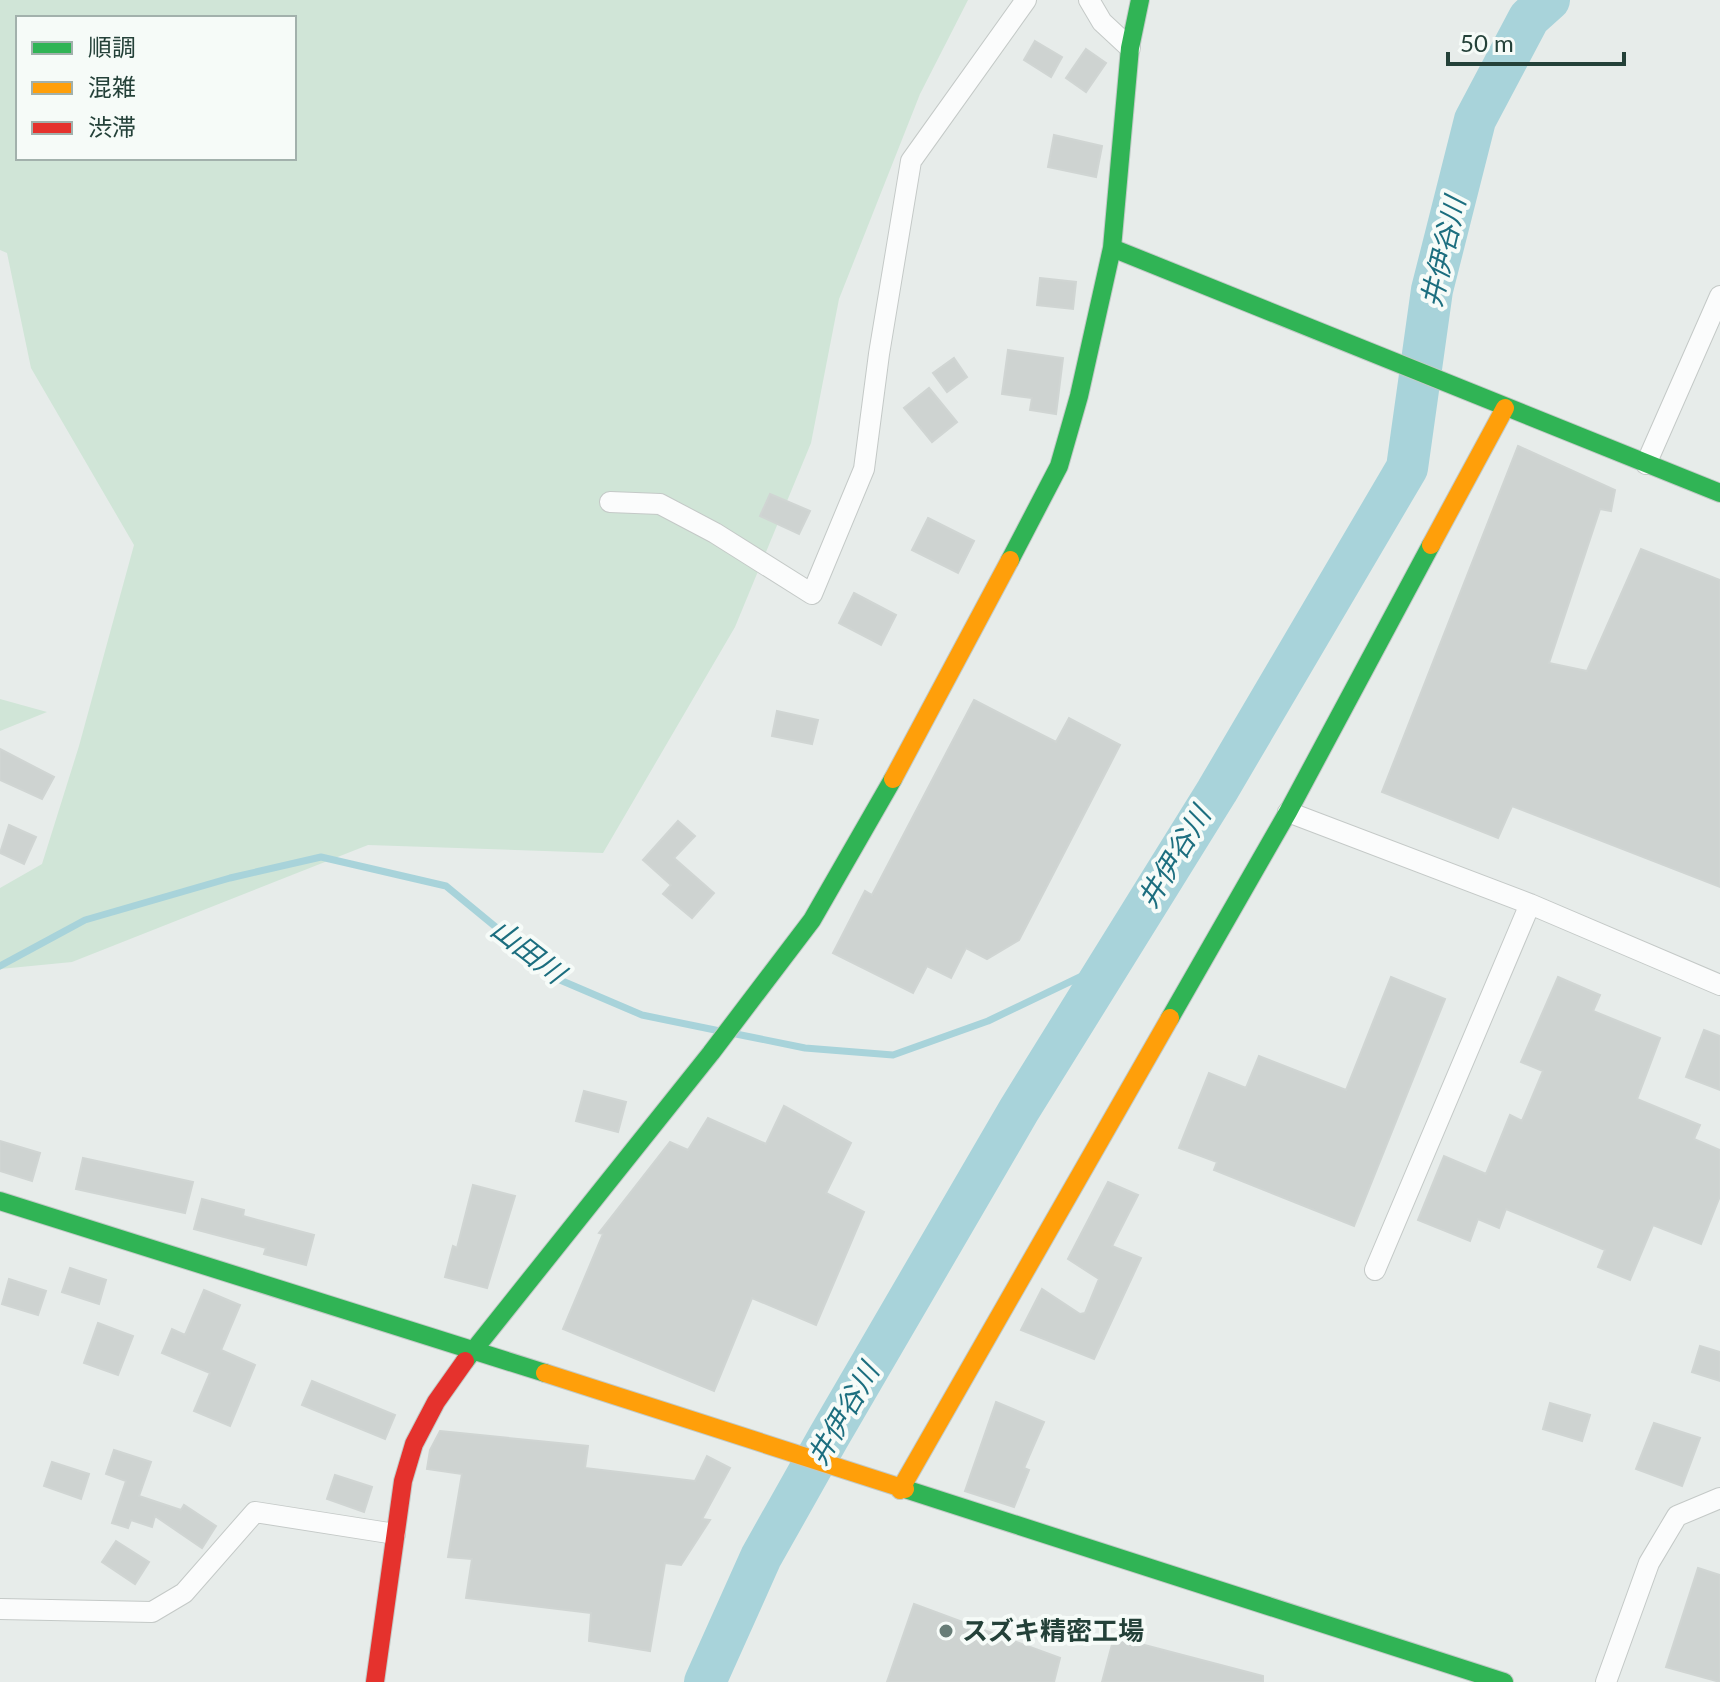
<svg xmlns="http://www.w3.org/2000/svg" width="1720" height="1682" font-family="Lato,'Noto Sans JP',sans-serif">
<style>
.green{fill:#d0e5d7;fill-rule:evenodd}
.lines{fill:none;stroke-linecap:round;stroke-linejoin:round}
.stream{stroke:#a8d3da;stroke-width:7}
.river{stroke:#a8d3da;stroke-width:42}
.building{fill:#ced3d1;stroke:#d0d5d3;stroke-width:2}
.street-casing{stroke:#c4c9c7;stroke-width:22}
.fast-casing{stroke:#c2cac7;stroke-width:20}
.slow-casing{stroke:#c2cac7;stroke-width:20}
.jam-casing{stroke:#c2cac7;stroke-width:20}
.street{stroke:#fbfcfc;stroke-width:20}
.fast{stroke:#30b455;stroke-width:18}
.slow{stroke:#ff9f0a;stroke-width:18}
.jam{stroke:#e5322d;stroke-width:18}
.poi-dot{fill:#687d77;stroke:#f6fbf8;stroke-width:3}
.labels{text-anchor:middle;stroke-width:8;stroke-linejoin:round;paint-order:stroke}
.poi-label{font-size:26px;font-weight:bold;fill:#244139;stroke:#f6fbf8;text-anchor:start}
.water-label{font-size:28px;font-style:italic;fill:#1c6e7f;stroke:#f6fbf8}
</style>
<rect width="100%" height="100%" fill="#e7ecea"/>
<!-- green -->
<path class="green" d="M0,0H968L920,94L839,299L811,443L735,627L603,853L368,845L72,962L0,969V888L42,864L79,746L134,545L31,368L7,253L0,250ZM18,18H294V158H18Z
M0,699L47,712L0,731Z"/>
<g class="lines">
<!-- stream -->
<path class="stream" d="M0,966L85,920L230,878L321,857L446,886L560,980L642,1015L720,1031
M736,1034L805,1048L893,1055L988,1021L1109,963"/>
<!-- river -->
<path class="river" d="M705,1682L761,1557L828,1438L1019,1110L1217,791L1407,468L1432,290L1475,120L1529,18L1549,0"/>
</g>
<!-- building -->
<path class="building" d="M1035,41L1062,57L1051,77L1024,60Z
M1086,49L1106,63L1086,92L1066,78Z
M1054,135L1102,146L1096,177L1048,167Z
M1040,278L1076,282L1073,309L1037,305Z
M1008,350L1063,358L1056,414L1030,410L1032,398L1002,394Z
M954,358L967,377L947,392L933,373Z
M929,388L957,422L932,442L904,408Z
M1518,446L1615,490L1611,511L1600,509L1549,663L1587,671L1641,549L1720,580V887L1512,806L1498,838L1382,792Z
M770,494L810,511L799,534L760,516Z
M928,518L974,541L958,573L912,550Z
M854,593L896,615L881,645L839,623Z
M974,700L1056,742L1069,718L1120,745L1019,940L987,959L966,948L951,978L927,966L913,993L833,953L865,891L872,895Z
M777,711L818,720L812,744L772,736Z
M0,749L54,777L42,799L0,780Z
M678,821L695,836L674,858L714,893L692,918L663,894L671,885L643,860Z
M9,825L36,837L24,864L0,853Z
M1391,977L1445,999L1354,1226L1214,1170L1217,1162L1179,1148L1209,1073L1246,1088L1259,1056L1346,1090Z
M1558,977L1600,995L1593,1011L1660,1038L1637,1099L1700,1125L1694,1139L1720,1150V1196L1701,1244L1653,1225L1630,1280L1598,1267L1605,1250L1506,1209L1499,1228L1478,1219L1470,1241L1418,1220L1444,1156L1486,1174L1510,1115L1522,1121L1543,1071L1521,1062Z
M1704,1030L1720,1036V1090L1686,1077Z
M584,1091L626,1102L618,1132L576,1121Z
M784,1106L851,1143L826,1193L864,1212L816,1325L752,1298L714,1391L563,1329L603,1234L599,1233L670,1142L688,1150L708,1118L766,1144Z
M0,1141L40,1153L32,1181L0,1171Z
M83,1158L193,1182L185,1213L76,1189Z
M1108,1182L1138,1195L1112,1246L1141,1258L1094,1359L1021,1330L1042,1289L1080,1314L1085,1313L1099,1279L1068,1259Z
M473,1185L515,1196L487,1288L445,1277L453,1246L457,1248Z
M202,1199L244,1210L243,1216L314,1235L306,1265L264,1254L266,1248L194,1229Z
M70,1268L106,1280L99,1304L62,1292Z
M9,1279L46,1291L38,1315L2,1304Z
M204,1290L240,1305L221,1350L255,1365L230,1426L194,1411L210,1373L162,1353L172,1329L185,1335Z
M98,1323L133,1336L118,1375L84,1363Z
M1700,1346L1720,1352V1381L1692,1372Z
M312,1381L395,1415L385,1439L302,1405Z
M996,1402L1044,1422L1024,1468L1029,1470L1014,1507L965,1491Z
M1550,1403L1590,1415L1582,1441L1543,1429Z
M1654,1423L1700,1438L1682,1486L1636,1469Z
M440,1431L588,1446L585,1468L695,1481L707,1456L730,1468L702,1519L710,1520L681,1565L665,1563L650,1651L589,1641L591,1613L466,1598L472,1559L448,1557L462,1474L427,1469L430,1450Z
M114,1450L151,1462L139,1496L181,1510L184,1505L216,1526L202,1548L155,1516L152,1527L131,1520L128,1528L112,1523L126,1481L106,1474Z
M52,1462L89,1474L81,1499L44,1486Z
M335,1475L372,1487L364,1512L327,1499Z
M116,1541L149,1562L135,1584L102,1562Z
M1698,1568L1720,1575V1682L1666,1667Z
M914,1604L1060,1658L1054,1682H887Z
M1114,1637L1263,1676V1682H1102Z"/>
<g class="lines">
<!-- street casing -->
<g class="street-casing">
<path id="street" d="M1089,0L1102,22L1130,48
M1646,464L1720,296
M610,502L660,504L715,533L812,594L864,469L879,354L911,161L1026,0
M1288,812L1530,904L1720,985
M1375,1270L1530,904
M0,1609L152,1612L184,1593L255,1512L395,1534
M1606,1682L1649,1563L1677,1516L1720,1498"/>
</g>
<!-- fast casing -->
<g class="fast-casing">
<path id="fast" d="M1112,248L1720,493
M1010,560L1059,466L1079,396L1112,248L1130,48L1140,0
M1170,1018L1288,812L1431,545
M0,1201L545,1373
M465,1361L711,1053L812,920L893,779
M905,1489L1504,1682"/>
</g>
<!-- slow casing -->
<g class="slow-casing">
<path id="slow" d="M1431,545L1505,408
M893,779L1010,560
M545,1373L905,1489
M900,1490L1170,1018"/>
</g>
<!-- jam casing -->
<g class="jam-casing">
<path id="jam" d="M375,1682L403,1481L414,1444L436,1402L465,1361"/>
</g>
<!-- street -->
<use href="#street" class="street"/>
<!-- fast -->
<use href="#fast" class="fast"/>
<!-- slow -->
<use href="#slow" class="slow"/>
<!-- jam -->
<use href="#jam" class="jam"/>
</g>
<!-- markers -->
<circle class="poi-dot" cx="946" cy="1631" r="8"/>
<g class="labels">
<!-- poi labels -->
<g class="poi-label">
<text x="962" y="1640">スズキ精密工場</text>
</g>
<!-- water labels -->
<g class="water-label">
<text transform="translate(1443 252) rotate(-77)" y="10">井伊谷川</text>
<text transform="translate(1174 857) rotate(-59)" y="10">井伊谷川</text>
<text transform="translate(528 951) rotate(38)" y="10">山田川</text>
<text transform="translate(843 1414) rotate(-60)" y="10">井伊谷川</text>
</g>
</g>
<!-- legend -->
<rect x="16" y="16" width="280" height="144" fill="#f6fbf8" stroke="#a2b1ac" stroke-width="2"/>
<rect x="32" y="42" width="40" height="12" fill="#30b455" stroke="#a2b1ac" stroke-width="2"/>
<text x="88" y="56" font-size="24" fill="#244139">順調</text>
<rect x="32" y="82" width="40" height="12" fill="#ff9f0a" stroke="#a2b1ac" stroke-width="2"/>
<text x="88" y="96" font-size="24" fill="#244139">混雑</text>
<rect x="32" y="122" width="40" height="12" fill="#e5322d" stroke="#a2b1ac" stroke-width="2"/>
<text x="88" y="136" font-size="24" fill="#244139">渋滞</text>
<!-- scale -->
<path d="M1448 52v12h176v-12" fill="none" stroke="#244139" stroke-width="4"/>
<text x="1460" y="52" font-size="24" fill="#244139" stroke="#f6fbf8" stroke-width="6" paint-order="stroke">50 m</text>
</svg>
